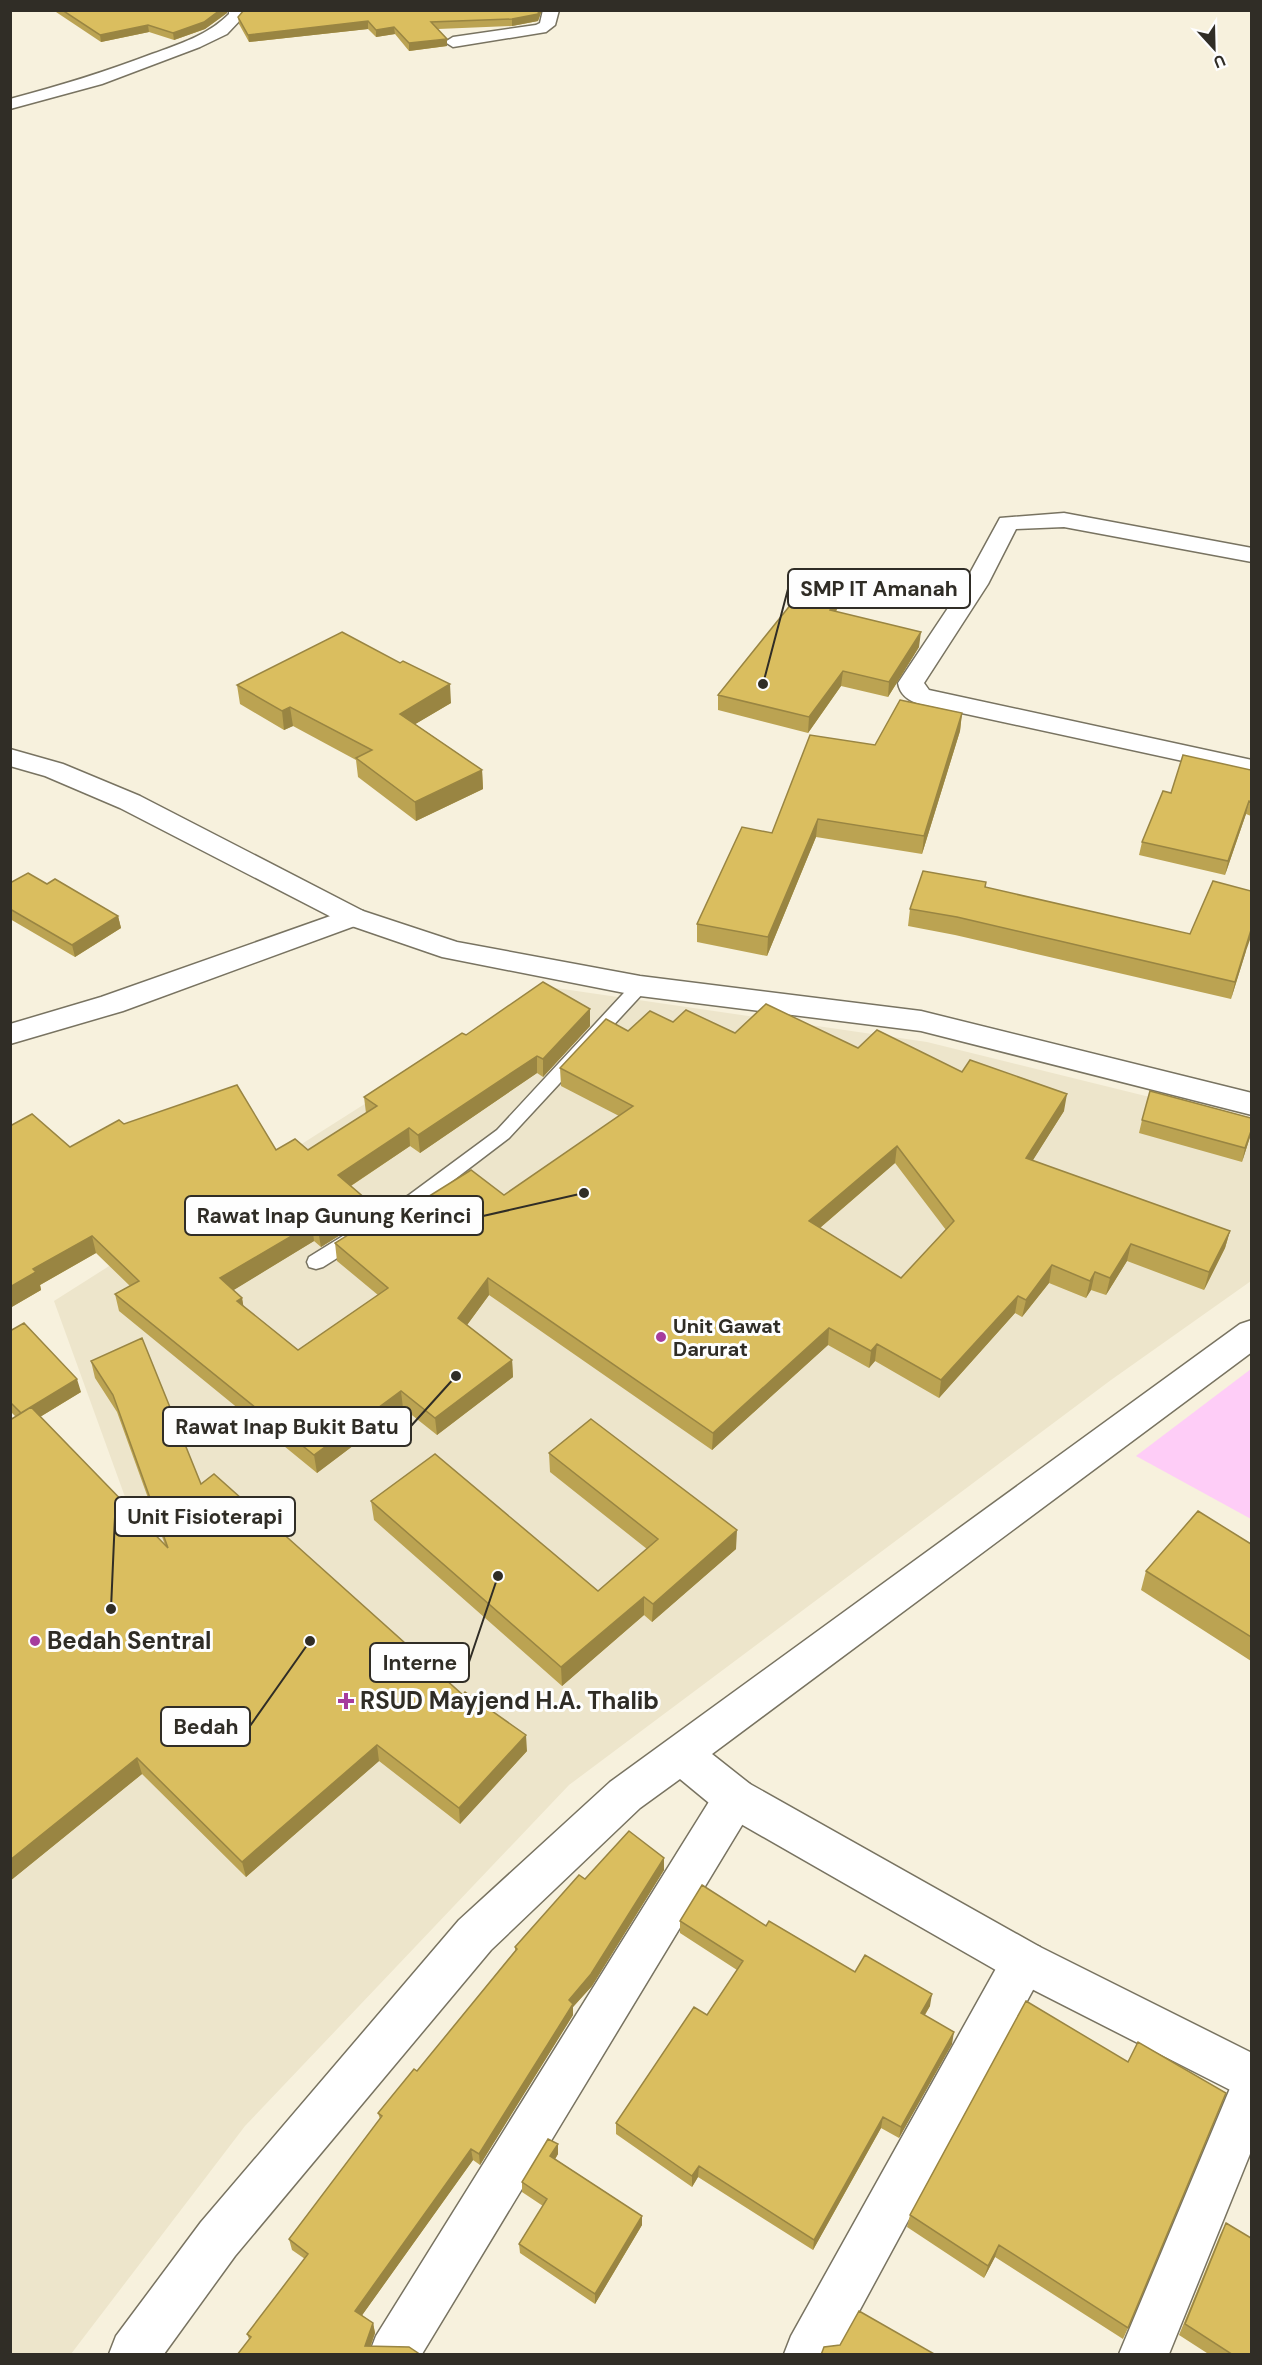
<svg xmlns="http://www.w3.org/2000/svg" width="1262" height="2365" font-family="'DM Sans',sans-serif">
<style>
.built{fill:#ede5cb}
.green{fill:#fecdf7}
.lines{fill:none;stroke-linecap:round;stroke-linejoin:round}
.lane-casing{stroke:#787361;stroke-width:3}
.street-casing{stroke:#787361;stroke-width:3}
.secondary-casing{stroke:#787361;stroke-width:3}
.lane{fill:#fff;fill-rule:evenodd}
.street{fill:#fff;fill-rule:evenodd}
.secondary{fill:#fff;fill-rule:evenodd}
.wall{fill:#bba352;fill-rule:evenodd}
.shaded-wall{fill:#998542}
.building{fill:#dabe5f;stroke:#998542;stroke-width:1.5;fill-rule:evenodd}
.poi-dot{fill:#a63c9d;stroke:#fefefe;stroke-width:2}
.labels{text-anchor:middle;stroke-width:6;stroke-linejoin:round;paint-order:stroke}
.poi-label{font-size:20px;font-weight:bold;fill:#302d26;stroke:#fefefe;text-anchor:start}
.near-poi-label{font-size:24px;font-weight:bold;fill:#302d26;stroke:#fefefe;text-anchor:start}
.leader{fill:none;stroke:#302d26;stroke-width:2}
.callout-dot{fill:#302d26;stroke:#fefefe;stroke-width:2}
.callout{fill:#fefefe;stroke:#302d26;stroke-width:2}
.callout-label{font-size:21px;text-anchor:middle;font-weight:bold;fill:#302d26}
</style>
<rect width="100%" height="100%" fill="#f7f1dd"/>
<!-- built -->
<path class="built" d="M549,987L927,1042L1251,1122V1281L1111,1380L569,1785L245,2126L71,2354H11L10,1617L137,1530L54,1301Z"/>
<!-- green -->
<path class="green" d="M1251,1369V1519L1136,1456Z"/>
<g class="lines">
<!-- lane casing -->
<g class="lane-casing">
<path id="lane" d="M640,981L646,982L648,986L646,990L509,1138L421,1205L323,1267L316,1269L309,1267L307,1262L309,1257L409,1195L497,1130L634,982Z"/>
</g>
<!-- street casing -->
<g class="street-casing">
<path id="street" d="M543,10H559L555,25L546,32L453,47L445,42L453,37L536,25L540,23Z
M1064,513L1252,548V562L1064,527L1016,529L988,584L924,683L929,690L1252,760V776L920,704C909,701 900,695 898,683L964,584L1000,518Z
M353,908L363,911L368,917L363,923L123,1011L10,1044V1024L101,997Z
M735,1779L750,1784L756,1798L750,1812L422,2354H369L376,2336L720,1784Z
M1024,1941L1040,1947L1046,1962L1040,1977L836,2354H784L791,2336L1008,1947Z
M1252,2067V2149L1169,2354H1119L1236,2074Z"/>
</g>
<!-- secondary casing -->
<g class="secondary-casing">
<path id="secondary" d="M229,10H245V15L227,34L200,47L102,84L10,109V99C59,86 105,72 152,54C180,44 208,35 229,14Z
M10,749L63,764L140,796L363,911L457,942L640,976L921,1011L1252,1093V1115L921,1031L640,996L442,957L343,923L120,808L45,776L10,766Z
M1252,1320V1352L712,1754L750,1784L1040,1947L1252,2053V2101L1008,1977L720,1812L680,1779L640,1808L491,1950L235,2256L164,2354H109L116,2336L201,2222L459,1920L610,1782L1240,1324Z"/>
</g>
<!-- lane -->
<use href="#lane" class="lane"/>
<!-- street -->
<use href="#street" class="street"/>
<!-- secondary -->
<use href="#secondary" class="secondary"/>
</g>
<!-- wall -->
<path class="wall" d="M53,10H227V13L205,29L174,40L149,32L101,42Z
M244,10H542L538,21L512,26L438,29L447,46L409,51L395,34L376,37L368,29L249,42L239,24L238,17Z
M839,593L838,607L836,612L919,647L888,697L841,686L808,733L718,710V695Z
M237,685L451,703L415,724L482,770L483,789L416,821L358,777L356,760L293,726L284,730L240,704Z
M962,713L960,731L922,854L816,837L767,956L697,942V924L772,833L875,745Z
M1251,770V816L1246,814L1225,875L1139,855L1142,842L1171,793Z
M986,882V887L1246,951L1231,999L955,935L908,926L910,909Z
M10,883L47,884L118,916L121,928L75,957L10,919Z
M590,1009V1026L543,1077L537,1073L420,1153L410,1146L351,1186L367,1200L369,1217L321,1247L314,1241L233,1290L242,1298L243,1306L298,1350L378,1295L337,1261L335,1243L391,1220L504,1195L619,1116L561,1086L560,1068L628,1031L673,1022L735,1033L858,1048L962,1072L1064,1111L1032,1161L1230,1231L1225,1248L1204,1290L1127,1261L1106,1295L1091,1290L1086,1298L1049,1283L1022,1317L1015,1313L939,1398L875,1361L869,1368L828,1345L712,1450L489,1295L467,1325L512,1360L513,1377L437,1435L403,1408L317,1473L119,1311L115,1294L130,1286L96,1253L40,1285L41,1290L10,1308V1126L70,1147L124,1124L276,1150H308L366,1113L364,1097L466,1035ZM895,1163L946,1230L901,1278L820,1228Z
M1142,1120L1251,1134L1242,1162L1139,1133Z
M10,1331L81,1392L40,1417L165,1545L117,1412L95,1378L91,1361L201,1484L463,1695L527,1751L460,1824L379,1761L246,1877L142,1774L10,1881V1420L16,1417L10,1411Z
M549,1453L736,1549L652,1622L644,1615L562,1686L374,1520L371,1501L598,1591L647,1549L550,1472Z
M1251,1544V1661L1141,1590L1146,1571Z
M664,1858V1870L592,1986L573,2007V2015L480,2165L473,2160L362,2315L373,2323L375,2333L371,2346L421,2355L249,2339L247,2334L305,2259L292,2250L289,2239L380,2119L378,2113L417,2071L515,1951V1947L585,1879Z
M680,1921L766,1926L855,1972L930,2006L925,2015L952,2044L899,2138L881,2128L813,2250L698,2177L692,2187L616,2134V2123L707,2015L737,1970L680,1933Z
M1026,2001L1128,2328L1123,2339L995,2257L984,2278L907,2227L910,2215Z
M558,2144V2154L555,2159L642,2216V2225L595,2304L520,2253L519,2244L543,2206L522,2192V2182Z
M1226,2223L1251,2355H1210L1179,2335L1220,2235Z"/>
<!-- shaded-wall -->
<path class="shaded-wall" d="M220,10H227V13L205,29L174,40L173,33Z
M539,10H542L538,21L512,26V19Z
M368,21V29L249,42L248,35Z
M148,25L149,32L101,42L100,35Z
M394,27L395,34L376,37V30Z
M447,39V46L409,51V43Z
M839,593L838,607L828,625L830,610Z
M921,632L919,647L888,697L889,682Z
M843,671L841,686L808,733L809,717Z
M450,684L451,703L402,732L400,714Z
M290,707L293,726L284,730L282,711Z
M962,713L960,731L922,854L924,836Z
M482,770L483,789L416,821L415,802Z
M1249,801L1246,814L1225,875L1228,861Z
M818,819L816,837L767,956L768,937Z
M118,916L121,928L75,957L72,945Z
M1251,930V937L1246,951L1231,999L1235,982Z
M590,1009V1026L543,1077V1059Z
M537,1056V1073L420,1153L418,1135Z
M1067,1094L1064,1111L1023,1176L1026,1158Z
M409,1128L410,1146L340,1193L338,1175Z
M1251,1131V1134L1242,1162L1245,1148Z
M897,1146L895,1163L807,1239L809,1221Z
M367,1200L369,1217L321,1247L318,1230Z
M312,1224L314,1241L224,1296L220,1278Z
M1230,1231L1225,1248L1204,1290L1209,1272Z
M92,1236L96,1253L40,1285L41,1290L10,1308V1287L33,1269Z
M1131,1244L1127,1261L1106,1295L1110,1278Z
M1052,1265L1049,1283L1022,1317L1026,1300Z
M1095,1272L1091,1290L1086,1298L1090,1281Z
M488,1278L489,1295L459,1336L458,1318Z
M1018,1296L1015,1313L939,1398L941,1380Z
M242,1298L245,1315L237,1301Z
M829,1328L828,1345L712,1450L713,1433Z
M877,1344L875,1361L869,1368L871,1351Z
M512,1360L513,1377L437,1435L435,1418Z
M77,1379L81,1392L25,1426L21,1413Z
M401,1391L403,1408L317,1473L314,1455Z
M737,1530L736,1549L652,1622L653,1604Z
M644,1597V1615L562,1686L561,1667Z
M526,1735L527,1751L460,1824L459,1808Z
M377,1745L379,1761L246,1877L242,1862Z
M137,1758L142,1774L10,1881V1860Z
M664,1858V1870L592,1986L573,2007V2015L480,2165L479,2154L569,2000Z
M932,1994L930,2006L919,2024L921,2013Z
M954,2032L952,2044L899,2138L901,2127Z
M883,2117L881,2128L813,2250L814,2240Z
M558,2144V2154L551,2166L550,2156Z
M471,2149L473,2160L358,2321L355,2311Z
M699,2166L698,2177L692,2187V2176Z
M642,2216V2225L595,2304V2294Z
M999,2245L995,2257L984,2278L988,2266Z
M373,2323L375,2333L367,2355L365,2346Z"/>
<!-- building -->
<path class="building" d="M62,10H220L204,22L173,33L148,25L100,35Z
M244,10H539L538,14L512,19L431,22L447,39L409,43L394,27L376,30L368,21L248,35L238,17Z
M839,593L830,610L921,632L889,682L843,671L809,717L718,695L796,598Z
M342,632L400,663L403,661L450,684L400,714L482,770L415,802L356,758L372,750L290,707L282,711L237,685Z
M900,700L962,713L924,836L818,819L768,937L697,924L742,827L772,833L810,735L875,745Z
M1183,755L1251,770V802L1249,801L1228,861L1142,842L1163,791L1171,793Z
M923,871L986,882L985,887L1190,934L1213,881L1251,891V930L1235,982L957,917L910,909Z
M28,873L47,884L55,879L118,916L72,945L10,909V883Z
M543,982L590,1009L543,1059L537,1056L418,1135L409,1128L338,1175L367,1200L318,1230L312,1224L220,1278L242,1298L237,1301L298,1350L388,1288L335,1243L383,1213L391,1220L471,1170L504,1195L633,1106L560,1068L606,1019L628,1031L650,1011L673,1022L686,1010L735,1033L766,1004L858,1048L877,1030L962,1072L970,1060L1067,1094L1026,1158L1230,1231L1209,1272L1131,1244L1110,1278L1095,1272L1090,1281L1052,1265L1026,1300L1018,1296L941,1380L877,1344L871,1351L829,1328L713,1433L488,1278L458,1318L512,1360L435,1418L401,1391L314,1455L115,1294L139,1281L92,1236L33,1269L36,1272L10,1287V1126L32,1114L70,1147L119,1120L124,1124L237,1085L276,1150L295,1139L308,1150L377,1106L364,1097L462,1033L466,1035ZM897,1146L954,1221L901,1278L809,1221Z
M1150,1091L1251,1118V1131L1245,1148L1142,1120Z
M24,1323L77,1379L21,1413L10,1402V1331Z
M142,1338L201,1484L214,1474L278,1531L279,1530L463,1695L465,1692L526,1735L459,1808L377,1745L242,1862L137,1758L10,1860V1420L31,1407L168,1548L113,1395L91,1361Z
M591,1419L737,1530L653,1604L644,1597L561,1667L371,1501L435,1454L598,1591L658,1539L549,1453Z
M1198,1511L1251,1544V1637L1146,1571Z
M629,1831L664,1858L591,1974L569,2000L573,2004L479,2154L471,2149L355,2311L373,2323L365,2346L409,2347L421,2355H237L251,2337L247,2334L308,2254L289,2239L382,2116L378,2113L414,2069L417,2071L517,1949L515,1947L579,1875L585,1879Z
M702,1885L766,1926L769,1921L855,1972L865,1955L932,1994L921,2013L954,2032L901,2127L883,2117L814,2240L699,2166L692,2176L616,2123L694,2007L707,2015L743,1961L680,1921Z
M1026,2001L1128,2062L1138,2042L1226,2093L1128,2328L999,2245L988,2266L910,2215Z
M548,2139L558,2144L550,2156L642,2216L595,2294L519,2244L547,2199L522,2182Z
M1226,2223L1251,2238V2355H1233L1185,2324Z
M859,2311L936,2355H821L824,2347L840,2345Z"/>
<!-- markers -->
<g class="poi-dot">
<circle cx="661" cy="1337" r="6"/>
<circle cx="35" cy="1641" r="6"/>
<path d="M343 1692h6v6h6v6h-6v6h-6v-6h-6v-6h6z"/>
</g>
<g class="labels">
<!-- poi labels -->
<g class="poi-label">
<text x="673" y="1333">Unit Gawat<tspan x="673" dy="23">Darurat</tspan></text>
</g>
<!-- near-poi labels -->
<g class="near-poi-label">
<text x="47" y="1649">Bedah Sentral</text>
<text x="360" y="1709">RSUD Mayjend H.A. Thalib</text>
</g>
</g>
<!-- callouts -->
<path class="leader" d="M763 684L788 589M584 1193L483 1216M456 1376L411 1426M111 1609L115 1517M498 1576L469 1662M310 1641L250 1726"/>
<g class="callout-dot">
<circle cx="763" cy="684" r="6"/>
<circle cx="584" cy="1193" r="6"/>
<circle cx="456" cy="1376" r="6"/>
<circle cx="111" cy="1609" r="6"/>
<circle cx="498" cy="1576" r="6"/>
<circle cx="310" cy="1641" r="6"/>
</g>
<g class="callout">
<rect x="788" y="569" width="182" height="39" rx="6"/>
<rect x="185" y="1196" width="298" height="39" rx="6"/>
<rect x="163" y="1407" width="248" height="39" rx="6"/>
<rect x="115" y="1497" width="180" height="39" rx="6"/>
<rect x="370" y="1643" width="99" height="39" rx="6"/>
<rect x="161" y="1707" width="89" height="39" rx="6"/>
</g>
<g class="callout-label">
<text x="879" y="596">SMP IT Amanah</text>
<text x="334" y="1223">Rawat Inap Gunung Kerinci</text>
<text x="287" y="1434">Rawat Inap Bukit Batu</text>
<text x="205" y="1524">Unit Fisioterapi</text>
<text x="420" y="1670">Interne</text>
<text x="206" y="1734">Bedah</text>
</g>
<!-- border -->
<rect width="1262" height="2365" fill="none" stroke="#302d26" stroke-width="24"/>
<!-- north arrow -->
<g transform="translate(1214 48) rotate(158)" stroke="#fefefe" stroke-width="4.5" paint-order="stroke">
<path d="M0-4.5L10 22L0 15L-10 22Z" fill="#302d26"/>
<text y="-9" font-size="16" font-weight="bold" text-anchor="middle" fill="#302d26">U</text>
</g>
</svg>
